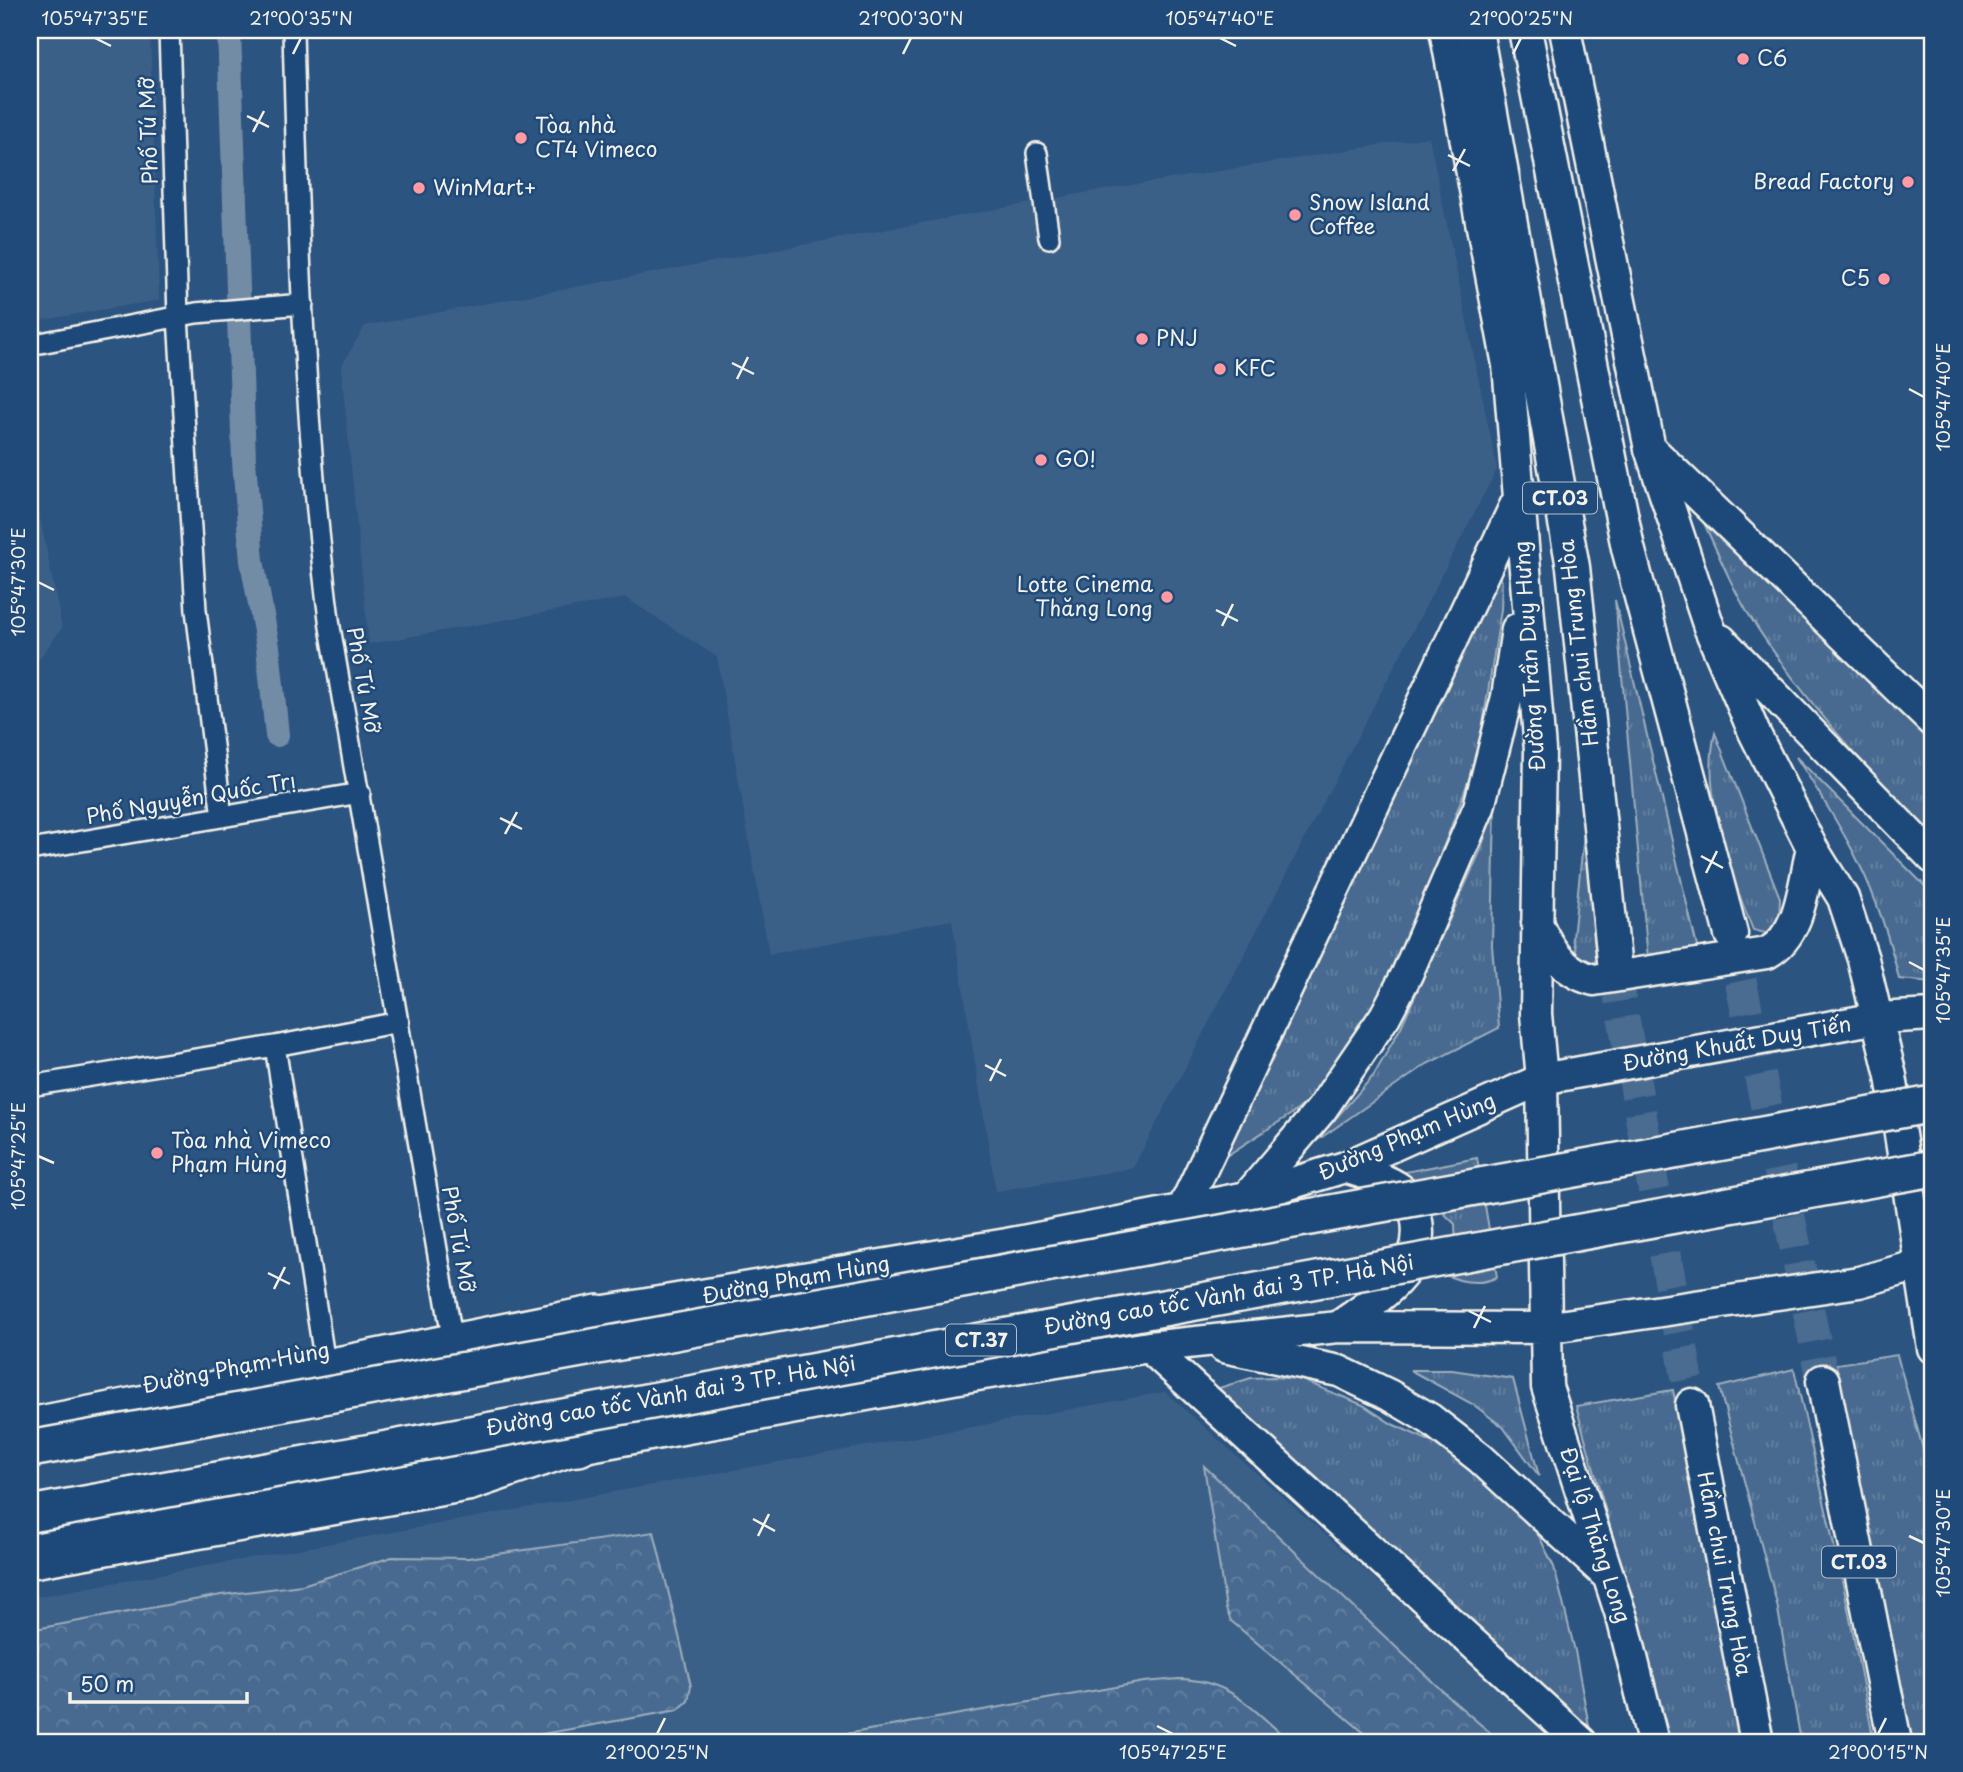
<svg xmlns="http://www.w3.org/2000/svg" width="1963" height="1772" font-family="'Playpen Sans',sans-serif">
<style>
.built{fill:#3b6088}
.grass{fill:url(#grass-tufts);stroke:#9eaebc;stroke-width:2}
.forest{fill:url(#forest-crowns);stroke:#9eaebc;stroke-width:2}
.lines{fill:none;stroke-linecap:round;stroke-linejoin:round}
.canal{stroke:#738ca6;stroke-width:24}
.trunk-tunnel{stroke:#4a6c90;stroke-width:32;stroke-dasharray:32 16;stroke-linecap:butt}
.minor-casing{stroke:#f4f1e8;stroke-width:24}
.primary-casing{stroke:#f4f1e8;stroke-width:35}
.trunk-casing{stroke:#f4f1e8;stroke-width:37}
.motorway-casing{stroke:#f4f1e8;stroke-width:40}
.minor{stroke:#1f4a7a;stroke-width:19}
.primary{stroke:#1f4a7a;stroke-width:30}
.trunk{stroke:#1f4a7a;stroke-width:32}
.motorway{stroke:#1f4a7a;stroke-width:35}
.motorway-bridge-casing{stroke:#f4f1e8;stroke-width:40;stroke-linecap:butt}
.motorway-bridge{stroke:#1f4a7a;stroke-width:35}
.ticks{fill:none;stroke:#f4f1e8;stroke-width:2.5}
.poi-dot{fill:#ff9aa2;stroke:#1f4a7a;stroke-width:2.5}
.labels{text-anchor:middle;stroke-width:5;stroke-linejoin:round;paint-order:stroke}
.shield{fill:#1f4a7a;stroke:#b4bfc7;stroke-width:2}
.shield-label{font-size:19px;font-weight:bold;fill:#f4f1e8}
.poi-label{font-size:21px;fill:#f4f1e8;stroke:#1f4a7a;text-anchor:start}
.street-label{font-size:21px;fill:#f4f1e8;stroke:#1f4a7a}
.neatline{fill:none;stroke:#f4f1e8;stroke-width:2.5}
.ticks-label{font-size:18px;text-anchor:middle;fill:#f4f1e8}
</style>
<defs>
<pattern id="grass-tufts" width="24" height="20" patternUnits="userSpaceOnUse" patternTransform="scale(1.75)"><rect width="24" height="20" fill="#496b90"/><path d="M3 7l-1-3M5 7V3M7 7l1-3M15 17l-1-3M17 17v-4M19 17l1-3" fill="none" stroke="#6481a0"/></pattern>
<pattern id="forest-crowns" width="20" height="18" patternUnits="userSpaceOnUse" patternTransform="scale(1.75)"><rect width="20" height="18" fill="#496b90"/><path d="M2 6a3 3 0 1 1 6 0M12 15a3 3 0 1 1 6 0" fill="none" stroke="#6481a0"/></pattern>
</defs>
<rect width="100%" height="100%" fill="#2c5481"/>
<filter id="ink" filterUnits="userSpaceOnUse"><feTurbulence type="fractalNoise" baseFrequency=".0143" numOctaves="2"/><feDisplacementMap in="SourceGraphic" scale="14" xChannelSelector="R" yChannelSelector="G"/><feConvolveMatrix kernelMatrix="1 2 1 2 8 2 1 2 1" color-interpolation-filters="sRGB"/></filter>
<g filter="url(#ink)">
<!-- built -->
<path class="built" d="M30,30H150L159,300L30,322Z
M1429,137L1497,469L1133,1168L996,1191L952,920L769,954L717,657L626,598L369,644L341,367L365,326L1090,192Z
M30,468L62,628L36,663L30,664Z
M1165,1392L1558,1742H30V1598Z"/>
<!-- grass -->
<path class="grass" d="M1702,519L1933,735V836C1864,768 1801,697 1749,615C1730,585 1717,550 1702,519Z
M1496,567L1502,583L1501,610L1478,755L1418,915L1350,1052L1322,1089L1296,1111L1223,1158Z
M1615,600L1698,951L1648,959Z
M1715,733L1780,898L1779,922L1769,934L1753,930C1730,873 1701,793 1715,733Z
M1796,757L1933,894V982L1899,979C1878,887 1847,835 1796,757Z
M1495,806L1492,945L1499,1028L1427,1064L1315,1142L1374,1075L1401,1027L1480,852Z
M1584,834L1604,964L1580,968L1573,938Z
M1477,1158L1497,1277C1478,1287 1457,1281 1439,1272L1456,1249L1455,1224L1425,1195L1395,1174Z
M1897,1355L1933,1485V1742H1913L1836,1364Z
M1794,1369L1846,1598L1874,1742H1801L1777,1604L1719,1387Z
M1410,1370H1452L1513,1379L1539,1476L1503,1427L1474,1405Z
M1273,1377L1299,1379L1363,1405L1392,1424L1439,1445L1517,1505L1540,1538L1554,1567L1575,1651L1590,1731L1213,1390L1251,1378Z
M1673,1390L1743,1742H1671L1576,1406Z"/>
<!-- forest -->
<path class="forest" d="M1204,1466L1452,1700L1501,1742H1375L1231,1621L1226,1609Z
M654,1532L691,1686L688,1701L678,1710L497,1742H30V1630L221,1595L302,1585L392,1557L468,1558Z
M1179,1679C1231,1680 1254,1710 1290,1742H800L1144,1682Z"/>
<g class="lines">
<!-- canal -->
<path class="canal" d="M229,30L244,461L252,561L268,647L277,735"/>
<!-- trunk-tunnel -->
<path class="trunk-tunnel" d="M1731,934L1823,1381
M1615,970L1692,1405"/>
<!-- minor casing -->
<g class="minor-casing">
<path id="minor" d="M169,30L178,317L196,610L222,817
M293,30C298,229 304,429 330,627L451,1331
M1037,153L1049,238
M30,345L196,313L303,304
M30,850L360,793
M275,1046L323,1351
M30,1086L275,1046L399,1022"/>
</g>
<!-- primary casing -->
<g class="primary-casing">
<path id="primary" d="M1445,30L1508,365L1540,750L1536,1014L1542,1079L1547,1387L1623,1621L1653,1742
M1565,30L1650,449L1709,627L1754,732L1812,848L1843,898L1863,959L1891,1076L1933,1348
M1654,452L1933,722
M1721,640L1933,858
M1537,923C1550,951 1563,972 1594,980L1767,953C1802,934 1803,884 1812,848
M1247,1197L1321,1110L1385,1016L1407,974L1479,807L1507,697L1517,629
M1183,1209L1516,504
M575,1316L1007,1244L1247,1197L1345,1167L1542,1079L1878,1018L1933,1015
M1338,1327C1375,1300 1429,1271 1416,1216C1413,1205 1410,1196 1400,1189C1385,1178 1363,1173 1345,1167
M1149,1347L1581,1742
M1224,1347L1339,1371L1389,1395L1430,1419L1480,1458L1608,1576
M30,1563L470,1485L579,1448L953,1379L1149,1347L1338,1327L1545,1328L1859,1282L1933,1261"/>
</g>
<!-- trunk casing -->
<g class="trunk-casing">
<path id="trunk" d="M1476,30L1573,567L1615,970
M1525,30L1628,548L1731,934
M1823,1381L1895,1742
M1692,1405L1757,1742"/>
</g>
<!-- motorway casing -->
<g class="motorway-casing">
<path id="motorway" d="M30,1426L598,1313
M30,1536L462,1454L579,1448"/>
</g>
<!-- minor -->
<use href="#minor" class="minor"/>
<!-- primary -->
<use href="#primary" class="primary"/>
<!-- trunk -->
<use href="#trunk" class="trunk"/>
<!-- motorway -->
<use href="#motorway" class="motorway"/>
<!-- motorway-bridge casing -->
<g class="motorway-bridge-casing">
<path id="motorway-bridge" d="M30,1449L1933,1104
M30,1514L1933,1168"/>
</g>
<!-- motorway-bridge -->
<use href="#motorway-bridge" class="motorway-bridge"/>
</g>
</g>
<!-- ticks -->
<path class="ticks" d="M95,38L111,46M1220,38L1236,46M293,54L301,38M903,54L911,38M1513,54L1521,38M247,116L269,127M253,132L264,111M1448,155L1470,166M1453,171L1465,149M732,363L754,374M737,379L748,357M1909,389L1924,397M38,582L54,590M1216,610L1238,621M1222,626L1233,604M500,818L522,829M505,834L517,812M1701,856L1723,868M1706,873L1717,851M1909,962L1924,970M985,1065L1006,1076M990,1081L1001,1059M38,1156L54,1163M268,1273L290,1284M274,1289L285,1267M1469,1311L1491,1322M1474,1328L1485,1306M753,1519L775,1531M758,1536L769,1514M1909,1536L1924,1543M1157,1726L1173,1734M657,1734L665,1718M1878,1734L1886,1718"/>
<!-- markers -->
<g class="poi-dot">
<circle cx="1743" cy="59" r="7"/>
<circle cx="521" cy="138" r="7"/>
<circle cx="1908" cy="182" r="7"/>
<circle cx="419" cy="188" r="7"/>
<circle cx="1295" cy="215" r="7"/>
<circle cx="1884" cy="279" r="7"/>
<circle cx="1142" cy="339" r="7"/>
<circle cx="1220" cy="369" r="7"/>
<circle cx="1041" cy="460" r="7"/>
<circle cx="1167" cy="597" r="7"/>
<circle cx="157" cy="1153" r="7"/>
</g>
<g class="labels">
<!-- shield labels -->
<g class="shield">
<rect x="1523" y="482.5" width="74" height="31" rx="5"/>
<rect x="946" y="1324.5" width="70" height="31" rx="5"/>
<rect x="1822" y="1546.5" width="74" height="31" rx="5"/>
</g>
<g class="shield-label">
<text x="1560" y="505">CT.03</text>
<text x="981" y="1347">CT.37</text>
<text x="1859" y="1569">CT.03</text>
</g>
<!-- poi labels -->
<g class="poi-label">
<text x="1757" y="66">C6</text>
<text x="535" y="133">Tòa nhà<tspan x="535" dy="24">CT4 Vimeco</tspan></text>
<text x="1894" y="189" text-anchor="end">Bread Factory</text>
<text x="433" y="195">WinMart+</text>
<text x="1309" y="210">Snow Island<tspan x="1309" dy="24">Coffee</tspan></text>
<text x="1870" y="286" text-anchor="end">C5</text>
<text x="1156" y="346">PNJ</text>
<text x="1234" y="376">KFC</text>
<text x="1055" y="467">GO!</text>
<text x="1153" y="592" text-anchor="end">Lotte Cinema<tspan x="1153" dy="24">Thăng Long</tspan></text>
<text x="171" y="1148">Tòa nhà Vimeco<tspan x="171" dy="24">Phạm Hùng</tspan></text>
</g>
<!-- street labels -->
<g class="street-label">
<text transform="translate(149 131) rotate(-92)" y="7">Phố Tú Mỡ</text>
<text transform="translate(1579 643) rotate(-97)" y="7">Hầm chui Trung Hòa</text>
<text transform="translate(1530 656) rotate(-94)" y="7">Đường Trần Duy Hưng</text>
<text transform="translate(363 680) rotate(80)" y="7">Phố Tú Mỡ</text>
<text transform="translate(191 799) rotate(-10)" y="7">Phố Nguyễn Quốc Trị</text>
<text transform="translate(1737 1044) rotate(-10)" y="7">Đường Khuất Duy Tiến</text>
<text transform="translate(1407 1137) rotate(-23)" y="7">Đường Phạm Hùng</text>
<text transform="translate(458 1239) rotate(80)" y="7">Phố Tú Mỡ</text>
<text transform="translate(796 1280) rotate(-10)" y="7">Đường Phạm Hùng</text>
<text transform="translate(1229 1295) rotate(-10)" y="7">Đường cao tốc Vành đai 3 TP. Hà Nội</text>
<text transform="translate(236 1368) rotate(-11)" y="7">Đường Phạm Hùng</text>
<text transform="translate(671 1396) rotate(-10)" y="7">Đường cao tốc Vành đai 3 TP. Hà Nội</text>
<text transform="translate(1595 1535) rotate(72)" y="7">Đại lộ Thăng Long</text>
<text transform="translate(1724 1574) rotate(79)" y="7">Hầm chui Trung Hòa</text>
</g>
</g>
<!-- margin -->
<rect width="1963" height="1772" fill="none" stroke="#1f4a7a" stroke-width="77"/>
<!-- scale -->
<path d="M70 1692v10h177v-10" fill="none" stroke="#f4f1e8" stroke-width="3.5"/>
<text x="80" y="1692" font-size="21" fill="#f4f1e8" stroke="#1f4a7a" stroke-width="5" paint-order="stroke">50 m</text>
<rect x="38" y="38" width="1886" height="1696" class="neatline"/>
<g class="ticks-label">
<text x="95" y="25">105°47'35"E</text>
<text x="301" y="25">21°00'35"N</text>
<text x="911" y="25">21°00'30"N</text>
<text x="1220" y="25">105°47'40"E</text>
<text x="1521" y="25">21°00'25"N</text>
<text transform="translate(1944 397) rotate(-90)" y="6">105°47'40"E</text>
<text transform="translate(19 582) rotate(-90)" y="6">105°47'30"E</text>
<text transform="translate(1944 970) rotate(-90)" y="6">105°47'35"E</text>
<text transform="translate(19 1156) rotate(-90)" y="6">105°47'25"E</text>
<text transform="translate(1944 1543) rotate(-90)" y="6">105°47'30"E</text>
<text x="657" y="1759">21°00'25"N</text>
<text x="1173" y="1759">105°47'25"E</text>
<text x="1878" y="1759">21°00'15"N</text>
</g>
</svg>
